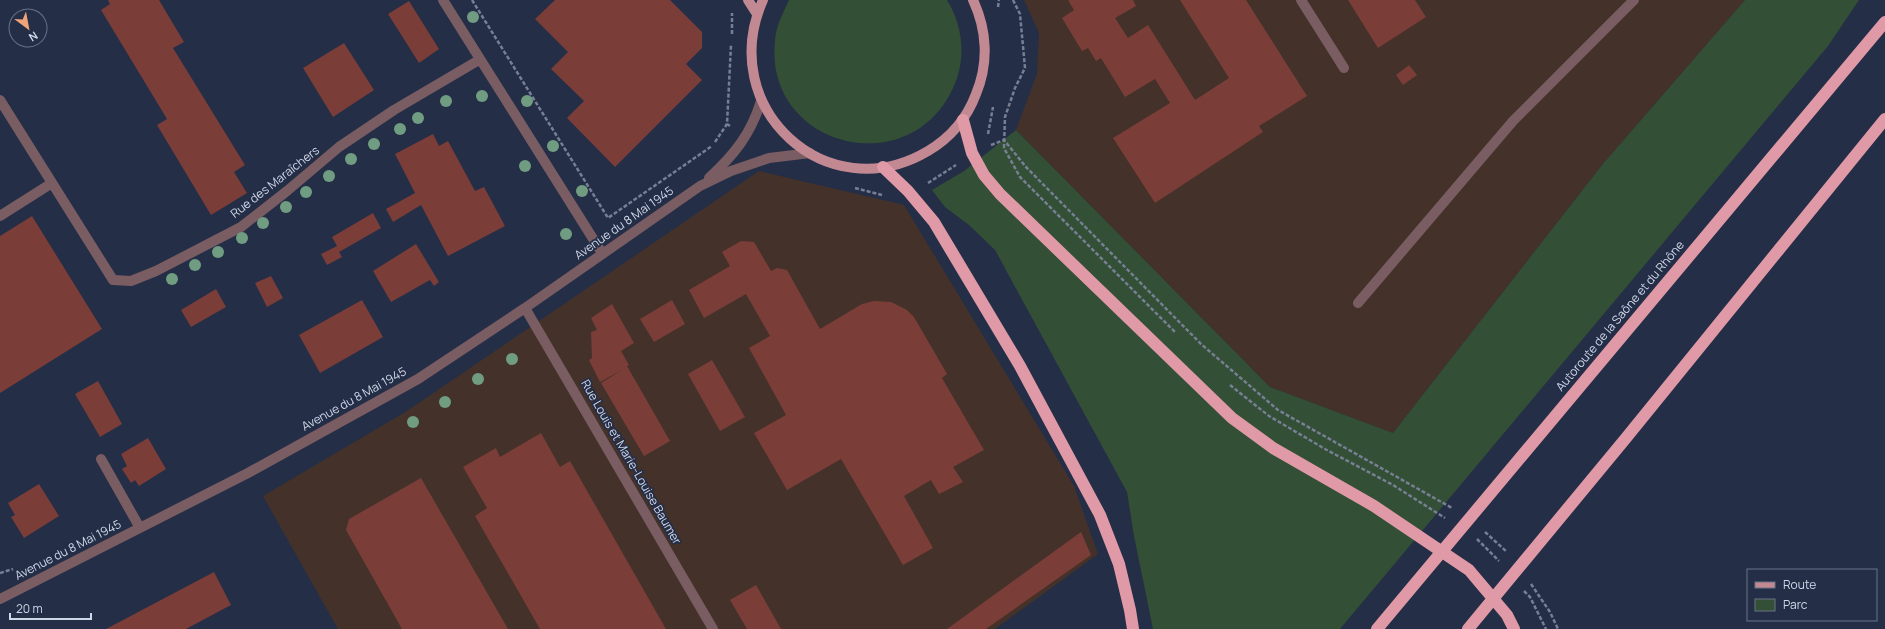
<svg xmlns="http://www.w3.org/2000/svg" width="1885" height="629" font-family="Manrope,sans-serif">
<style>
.industrial{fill:#44322a}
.green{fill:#334f35}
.building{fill:#7a3d37}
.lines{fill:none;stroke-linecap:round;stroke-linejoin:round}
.path{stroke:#767f94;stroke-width:2.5;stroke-dasharray:4 2;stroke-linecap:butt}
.minor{stroke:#7a5d62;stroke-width:10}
.major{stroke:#c38993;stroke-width:10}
.highway{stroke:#e09aa7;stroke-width:12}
.tree{fill:#709d82}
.labels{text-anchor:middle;stroke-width:3.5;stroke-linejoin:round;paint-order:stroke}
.street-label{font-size:12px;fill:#d0d7e8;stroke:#242e47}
</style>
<rect width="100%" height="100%" fill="#242e47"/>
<!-- industrial -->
<path class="industrial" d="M1024,0H1745L1602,165L1393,433L1270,387L1016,130L1037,74L1039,33Z
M759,171L904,205L1074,486L1098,554L995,629H338L263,496L407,411Z"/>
<!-- green -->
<path class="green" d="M789,0H947C962,24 966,55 956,81C916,186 763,149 775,40C776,26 783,13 789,0Z
M1745,0H1859L1828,46L1340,629H1153L1134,536L1127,492L995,250L969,225L945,207L932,190L964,171L1016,130L1270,387L1393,433L1602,165Z"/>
<!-- building -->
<path class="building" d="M108,0H159L184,42L173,48L245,165L234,172L247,193L211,215L157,125L167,119L101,10L110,4Z
M555,0H670L702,32V48L686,64L702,80L615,167L567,118L584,101L551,69L568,52L535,19Z
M1068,0H1133L1136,6L1115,18L1128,38L1148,25L1195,100L1229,78L1180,0H1246L1307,96L1259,126L1263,132L1155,203L1113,138L1170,103L1155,79L1125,97L1101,58L1096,61L1088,48L1082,51L1062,18L1074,10Z
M1348,0H1415L1426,17L1378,48Z
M409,1L439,49L419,63L388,14Z
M344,43L374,90L333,117L303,68Z
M1409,65L1417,75L1403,85L1396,75Z
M433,134L439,146L448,141L475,191L484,187L505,226L448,256L421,205L393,222L386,209L415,193L395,154Z
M373,213L381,228L339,252L342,257L327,265L321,254L337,246L332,237Z
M32,216L102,329L0,393V236Z
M741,241L754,242L771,271L777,268L787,270L820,329L862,304L874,301L891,302L907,310L914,317L947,374L942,378L984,450L953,467L963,482L939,494L931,480L904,496L933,548L903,565L841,459L787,490L754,433L786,415L749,348L770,336L746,294L704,318L689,290L730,266L722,252Z
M416,244L439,282L434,286L430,280L391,302L373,271Z
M271,276L283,298L267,307L255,283Z
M216,289L226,307L191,327L181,310Z
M362,300L383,337L320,373L299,335Z
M672,300L685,324L654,342L640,319Z
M612,304L634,343L621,351L629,365L627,366L670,441L644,456L601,383L622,370L600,382L589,360L592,358L591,332L597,330L591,318Z
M712,360L745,417L720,431L688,374Z
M98,381L122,424L100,437L75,394Z
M541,433L560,467L570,461L666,629H540L475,516L487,508L463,467L496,448L500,457Z
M148,438L166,469L139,486L135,480L131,483L122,469L127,466L121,454Z
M421,478L508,629H402L346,530L349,519Z
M39,484L59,516L24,538L11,517L15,515L8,503Z
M1081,532L1091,555L986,629H947Z
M214,572L231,605L186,629H106Z
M756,585L781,629H747L730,600Z"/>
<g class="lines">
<!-- path -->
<path class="path" d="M472,0L608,218L712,146
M1013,0L1020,14L1025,68L1015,88L1005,117L1004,148L1020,177L1175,332
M998,7L999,0
M732,34V13
M730,126L727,124L731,45
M988,134L993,107
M715,142L727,124
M991,145L1004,140L1026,167L1201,344L1278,410L1452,508
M928,183L956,165
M855,188L882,195
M1230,385L1269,416L1325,449L1393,485L1445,518
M1485,532L1507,552
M1477,539L1499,561
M0,573L13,569
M1531,584L1550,612L1558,629
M1524,591L1530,597L1546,629"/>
<!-- minor -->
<path class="minor" d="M443,0L602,253
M1301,0L1344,68
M0,100L113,280L131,281L156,271L241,227L287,191L339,147L394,110L479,60
M709,178C734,155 751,134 761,101
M0,216L52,183
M1358,303L1513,121L1634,0
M525,308L713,629
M101,459L140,528
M0,599L248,473L418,379L525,308L700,186L731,171L769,158L810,153"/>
<!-- major -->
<path class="major" d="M748,0L757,14
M763,0C715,108 827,211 928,151C950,138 967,118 976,94C989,63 987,30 973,0"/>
<!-- highway -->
<path class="highway" d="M963,120L972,153L984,175L1000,194L1232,418L1273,448L1374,506L1469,570L1507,615L1514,629
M883,167L908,191L934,222L1020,366L1100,515L1119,564L1130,610L1133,629
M1377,629L1885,22
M1468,629L1626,438L1885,119"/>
</g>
<!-- trees -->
<g class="tree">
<circle cx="473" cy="17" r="6"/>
<circle cx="482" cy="96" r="6"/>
<circle cx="446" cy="101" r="6"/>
<circle cx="527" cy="101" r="6"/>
<circle cx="418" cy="118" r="6"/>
<circle cx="400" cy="129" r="6"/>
<circle cx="374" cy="144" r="6"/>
<circle cx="553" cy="146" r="6"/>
<circle cx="351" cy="159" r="6"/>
<circle cx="525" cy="166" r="6"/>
<circle cx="329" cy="176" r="6"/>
<circle cx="582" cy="191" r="6"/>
<circle cx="306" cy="192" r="6"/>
<circle cx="286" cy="207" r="6"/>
<circle cx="263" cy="223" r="6"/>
<circle cx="566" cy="234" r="6"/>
<circle cx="242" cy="238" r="6"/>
<circle cx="218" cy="252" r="6"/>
<circle cx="195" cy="265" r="6"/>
<circle cx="172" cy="279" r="6"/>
<circle cx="512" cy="359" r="6"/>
<circle cx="478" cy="379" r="6"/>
<circle cx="445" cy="402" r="6"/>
<circle cx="413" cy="422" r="6"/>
</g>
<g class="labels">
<!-- street labels -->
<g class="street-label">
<text transform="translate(275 182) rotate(-38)" y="4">Rue des Maraîchers</text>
<text transform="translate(624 223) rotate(-35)" y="4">Avenue du 8 Mai 1945</text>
<text transform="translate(1620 316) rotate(-50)" y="4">Autoroute de la Saône et du Rhône</text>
<text transform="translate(354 399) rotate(-29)" y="4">Avenue du 8 Mai 1945</text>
<text transform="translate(631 462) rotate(60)" y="4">Rue Louis et Marie-Louise Baumer</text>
<text transform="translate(68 550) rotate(-27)" y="4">Avenue du 8 Mai 1945</text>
</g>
</g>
<!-- legend -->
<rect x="1747" y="569" width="130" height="52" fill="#242e47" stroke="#697287"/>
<rect x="1755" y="582" width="20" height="6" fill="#c38993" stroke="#697287"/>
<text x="1783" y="589" font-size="12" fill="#d0d7e8">Route</text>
<rect x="1755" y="599" width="20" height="12" fill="#334f35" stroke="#697287"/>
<text x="1783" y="609" font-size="12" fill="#d0d7e8">Parc</text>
<!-- north arrow -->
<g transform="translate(28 28) rotate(148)"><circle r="19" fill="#242e47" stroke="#697287"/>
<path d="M0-3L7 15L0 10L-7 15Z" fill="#f0a279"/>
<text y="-6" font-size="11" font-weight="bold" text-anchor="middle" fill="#d0d7e8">N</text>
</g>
<!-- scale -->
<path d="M10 613v6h81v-6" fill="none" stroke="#d0d7e8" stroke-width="2"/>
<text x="16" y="613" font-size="12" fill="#d0d7e8" stroke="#242e47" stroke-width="3" paint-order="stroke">20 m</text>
</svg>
